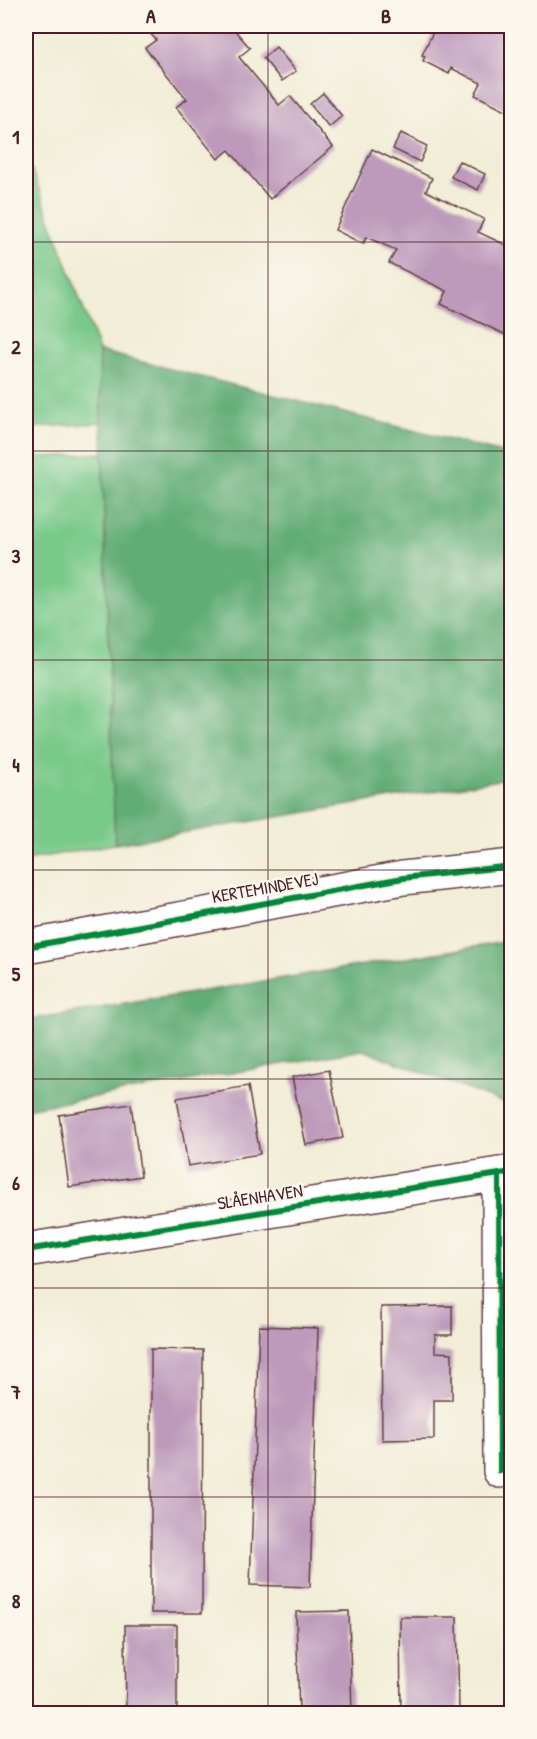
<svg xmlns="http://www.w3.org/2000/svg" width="537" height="1739" font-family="'Patrick Hand',sans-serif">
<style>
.green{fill:#79c98a;stroke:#62745a;stroke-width:1.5}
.forest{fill:#62ad76;stroke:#566650;stroke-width:1.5}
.building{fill:#bd9abb}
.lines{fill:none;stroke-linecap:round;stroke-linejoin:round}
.street-casing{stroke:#633e45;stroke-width:36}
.secondary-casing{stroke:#633e45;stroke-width:36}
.street{stroke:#fff;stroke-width:33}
.secondary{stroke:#fff;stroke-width:33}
.cycleway-casing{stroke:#fbf7ec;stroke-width:10}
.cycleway{stroke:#00873e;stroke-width:6}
.grid{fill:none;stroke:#4a1f2b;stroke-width:1.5;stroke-opacity:0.55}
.labels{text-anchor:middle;stroke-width:5;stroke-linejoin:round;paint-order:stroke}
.street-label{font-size:18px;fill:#4a1f2b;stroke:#fbf7ec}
.neatline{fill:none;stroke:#4a1f2b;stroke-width:2}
.grid-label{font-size:20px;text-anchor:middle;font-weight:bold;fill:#4a1f2b}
</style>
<rect width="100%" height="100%" fill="#fbf7ec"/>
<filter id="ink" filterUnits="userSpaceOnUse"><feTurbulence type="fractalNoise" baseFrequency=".0167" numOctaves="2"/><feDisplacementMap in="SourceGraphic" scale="12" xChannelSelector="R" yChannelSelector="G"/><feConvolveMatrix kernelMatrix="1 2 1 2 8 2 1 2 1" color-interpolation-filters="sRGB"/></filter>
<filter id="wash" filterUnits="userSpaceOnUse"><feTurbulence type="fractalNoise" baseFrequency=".008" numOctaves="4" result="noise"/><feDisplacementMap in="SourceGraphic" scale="24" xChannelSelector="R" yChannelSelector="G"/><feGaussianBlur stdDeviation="1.35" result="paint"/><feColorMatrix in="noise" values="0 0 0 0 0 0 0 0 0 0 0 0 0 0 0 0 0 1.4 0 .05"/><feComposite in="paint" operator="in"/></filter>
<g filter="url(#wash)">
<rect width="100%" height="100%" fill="#f1edd6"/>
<!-- green -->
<path class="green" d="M26,154L99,351L101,423L26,428Z
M102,453L115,844L26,860V458Z"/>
<!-- forest -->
<path class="forest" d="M99,351L511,455V778L115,844Z
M511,941V1104H506L363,1050L26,1109V1020Z"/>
<g id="blocks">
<!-- building -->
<path class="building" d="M144,26H231L250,48L239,57L279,105L290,96L333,147L270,199L229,150L218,159L176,107L187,99L145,48L156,40Z
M436,26H512V113L475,95L481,83L451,68L449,74L423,61L425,56L422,55Z
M276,47L296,71L282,81L263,58Z
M323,93L342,116L329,127L310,104Z
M401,133L427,146L420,162L393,149Z
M372,149L432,178L426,191L484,219L478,232L512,248V338L441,304L447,291L389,263L396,250L366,237L363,244L335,230Z
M459,161L485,174L478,190L451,177Z
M512,201V215L506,212Z
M329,1070L343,1138L306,1145L292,1077Z
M248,1086L260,1154L188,1166L177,1098Z
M131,1104L141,1176L69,1187L59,1115Z
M452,1306V1335H435V1352L452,1353V1400H434V1439L382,1440L381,1307Z
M259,1326L318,1328L310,1587L250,1585Z
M151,1349L203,1350L202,1613H151Z
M349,1611L352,1714H299L296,1612Z
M400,1617H457L459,1714H401Z
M125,1625H177V1714H126Z"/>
</g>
</g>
<g filter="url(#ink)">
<use href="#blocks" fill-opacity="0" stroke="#633e45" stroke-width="1.5"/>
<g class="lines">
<!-- street casing -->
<g class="street-casing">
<path id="street" d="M499,1174L500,1471
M26,1250L512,1172"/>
</g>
<!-- secondary casing -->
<g class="secondary-casing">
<path id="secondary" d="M26,947L403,878L512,866"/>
</g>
<!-- street -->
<use href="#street" class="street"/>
<!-- secondary -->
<use href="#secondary" class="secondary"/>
<!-- cycleway casing -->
<g class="cycleway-casing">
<path id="cycleway" d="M26,947L403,878L512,866
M499,1174L500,1471
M26,1250L512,1172"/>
</g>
<!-- cycleway -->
<use href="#cycleway" class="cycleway"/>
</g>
</g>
<!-- grid -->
<path class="grid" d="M268,26V1714M26,242H512M26,451H512M26,660H512M26,870H512M26,1079H512M26,1288H512M26,1497H512"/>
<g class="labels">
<!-- street labels -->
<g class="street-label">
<text transform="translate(265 888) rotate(-10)" y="6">KERTEMINDEVEJ</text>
<text transform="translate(260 1197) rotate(-9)" y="6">SLÅENHAVEN</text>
</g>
</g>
<!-- margin -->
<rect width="537" height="1739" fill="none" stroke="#fbf7ec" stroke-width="66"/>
<rect x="33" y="33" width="471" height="1673" class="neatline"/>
<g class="grid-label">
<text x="151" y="23">A</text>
<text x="386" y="23">B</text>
<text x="16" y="144">1</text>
<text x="16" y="354">2</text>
<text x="16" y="563">3</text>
<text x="16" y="772">4</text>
<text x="16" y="981">5</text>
<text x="16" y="1190">6</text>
<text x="16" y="1399">7</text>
<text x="16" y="1608">8</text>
</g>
</svg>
